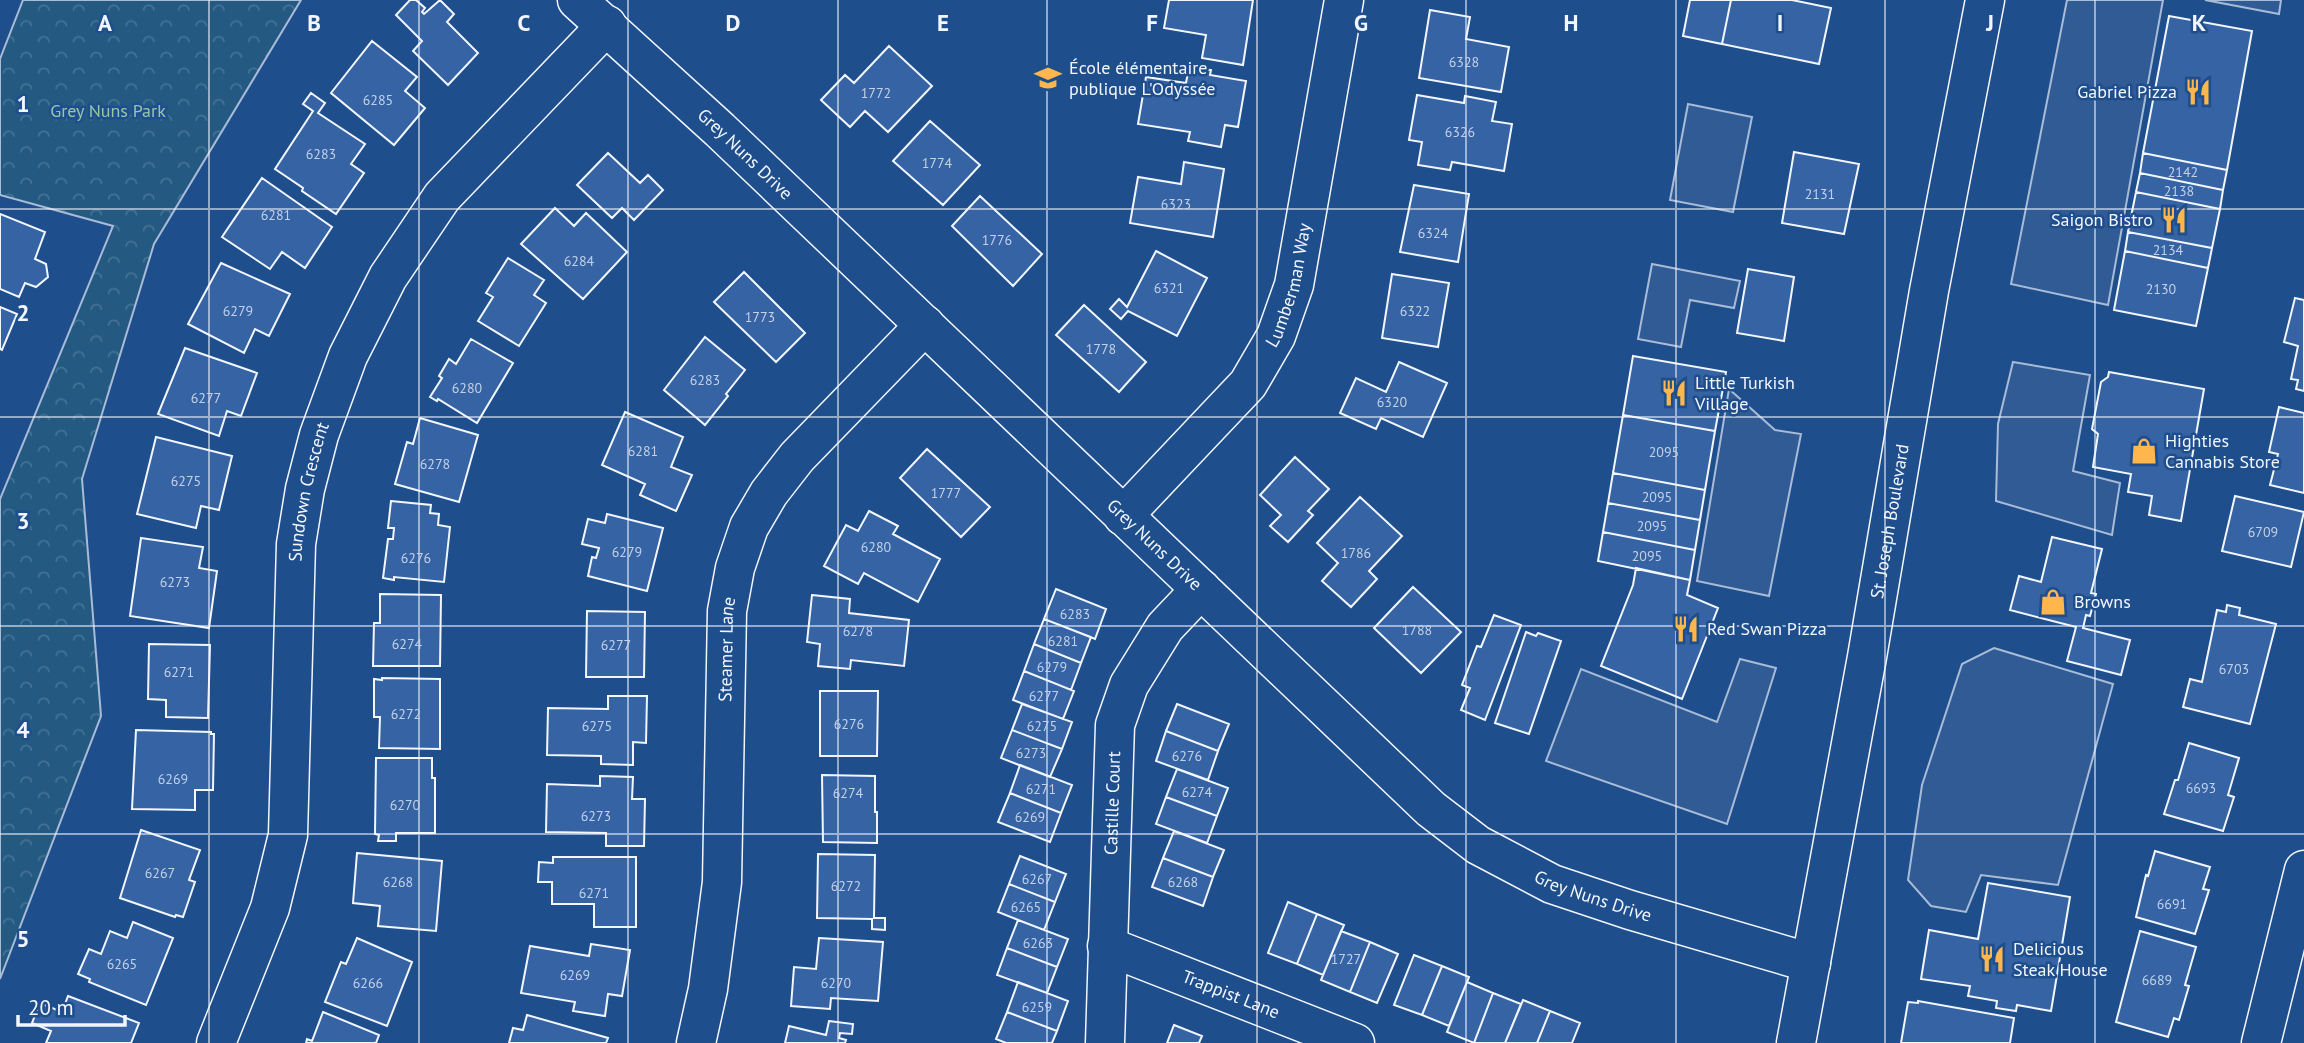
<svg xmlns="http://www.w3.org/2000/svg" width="2304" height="1043" font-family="'PT Sans',sans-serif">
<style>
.park{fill:url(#park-crowns);stroke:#a8bbd7;stroke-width:2}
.parking{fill:#305b95;stroke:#a8bbd7;stroke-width:2}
.building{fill:#3563a3;stroke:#f2f6ff;stroke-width:2}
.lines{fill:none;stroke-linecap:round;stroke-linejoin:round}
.minor-casing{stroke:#f2f6ff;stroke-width:41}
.major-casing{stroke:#f2f6ff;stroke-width:41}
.minor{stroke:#1f4e8c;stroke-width:38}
.major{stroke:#1f4e8c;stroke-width:38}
.grid{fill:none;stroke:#f2f6ff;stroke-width:2;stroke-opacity:0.55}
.labels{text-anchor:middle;stroke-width:5;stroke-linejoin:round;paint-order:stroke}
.number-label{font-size:14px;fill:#c3d1e8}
.poi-label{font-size:18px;fill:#f2f6ff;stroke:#1f4e8c;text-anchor:start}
.park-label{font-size:18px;fill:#97c8a6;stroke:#1f4e8c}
.street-label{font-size:18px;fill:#f2f6ff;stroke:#1f4e8c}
.grid-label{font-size:23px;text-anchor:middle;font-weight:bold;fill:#f2f6ff;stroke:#1f4e8c;stroke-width:5;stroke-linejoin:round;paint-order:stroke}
</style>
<defs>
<pattern id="park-crowns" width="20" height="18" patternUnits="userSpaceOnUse" patternTransform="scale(1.75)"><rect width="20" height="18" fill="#245a82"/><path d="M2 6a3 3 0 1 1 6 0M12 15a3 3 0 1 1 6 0" fill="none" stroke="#447295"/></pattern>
</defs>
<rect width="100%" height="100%" fill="#1f4e8c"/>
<!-- park -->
<path class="park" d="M23,0H301L154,244L82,479L101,716L0,979V499L113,226L0,195V59Z"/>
<!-- parking -->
<path class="parking" d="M2067,0H2163L2108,305L2011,284Z
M2205,0H2281L2279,14Z
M1688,104L1752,117L1733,212L1670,200Z
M1652,264L1740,281L1734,308L1690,300L1681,347L1638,339Z
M2013,362L2090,375L2073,471L2120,483L2112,535L1996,501L1998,424Z
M1729,389L1775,430L1801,434L1769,596L1697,581Z
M1994,648L2113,684L2058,885L1981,875L1966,912L1931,906L1908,880L1922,785L1962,664Z
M1740,659L1776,668L1727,824L1546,761L1581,669L1717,722Z"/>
<!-- building -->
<path class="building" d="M410,0H416L425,8L422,12L424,14L440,0L454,14L447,22L478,53L448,85L413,51L422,41L396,15Z
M1169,0H1253L1243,65L1202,58L1206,35L1164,28Z
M1690,0H1731L1722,44L1683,36Z
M1731,0H1792L1831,8L1819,64L1722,44Z
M1430,10L1470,17L1466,39L1509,47L1501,92L1419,78Z
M2169,16L2252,31L2227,170L2143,153Z
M372,41L417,77L405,91L425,108L394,145L331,93Z
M889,46L932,86L888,132L865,111L850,127L821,100L845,75L854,83Z
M1189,67L1211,70L1210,75L1246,81L1238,127L1225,125L1221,147L1188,141L1190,132L1138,124L1146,77L1186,83Z
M311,93L325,103L318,113L365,144L351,164L364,173L336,214L302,191L303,188L275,169L313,111L303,104Z
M1417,95L1464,103L1465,96L1496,102L1492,121L1512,124L1504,171L1452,162L1450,170L1418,165L1422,142L1409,140Z
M930,121L980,165L943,205L893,161Z
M1794,152L1859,164L1844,234L1782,223Z
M608,153L640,183L648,175L663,190L634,220L622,208L612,218L577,185Z
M2143,153L2227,170L2223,190L2140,173Z
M1184,162L1224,169L1213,237L1130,223L1138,177L1181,184Z
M2140,173L2223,190L2220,209L2136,192Z
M262,178L332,227L305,268L282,252L270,269L222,237Z
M1414,185L1469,194L1458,262L1400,252Z
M2136,192L2220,209L2212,248L2128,232Z
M980,196L1042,254L1013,286L952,226Z
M555,208L574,226L586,213L627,252L583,299L521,244Z
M0,214L45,232L35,259L46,264L48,277L36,287L25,283L19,297L0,289Z
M2128,232L2212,248L2208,268L2125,251Z
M1156,251L1207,278L1177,336L1128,311L1121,319L1110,309L1119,299L1127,307Z
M2125,251L2208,268L2196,326L2114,310Z
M508,258L544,280L534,295L546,303L519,346L478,321L493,297L486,293Z
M221,263L290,294L269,336L255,329L244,353L188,324Z
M1748,269L1794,277L1784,341L1737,333Z
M744,272L805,333L776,362L714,302Z
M1392,274L1449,283L1438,347L1382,338Z
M2295,298L2304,300V391L2296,389L2298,380L2291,379L2298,346L2284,342Z
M1084,305L1146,362L1119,392L1056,335Z
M0,307L17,314L2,350L0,349Z
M705,337L745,370L726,394L728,396L705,425L664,390Z
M471,339L513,363L477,423L438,399L437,401L430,397L442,378L439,376L449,359L456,364Z
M185,348L257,373L241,416L227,411L219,436L158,414Z
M1633,356L1726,372L1715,431L1623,415Z
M1399,362L1447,383L1423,437L1381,418L1376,429L1340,413L1356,378L1386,392Z
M2109,372L2204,389L2181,521L2149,515L2152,496L2128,492L2131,474L2093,467L2098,434L2092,429L2101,382L2108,377Z
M2279,407L2304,413V493L2270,485L2278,454L2269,452Z
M625,412L683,437L671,467L692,475L676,511L640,495L645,484L602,465Z
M1623,415L1715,431L1705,490L1613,473Z
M420,418L478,435L459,502L395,484L407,442L413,444Z
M156,437L232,456L219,510L201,506L196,528L137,514Z
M927,449L990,507L961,537L900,478Z
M1295,457L1329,489L1308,511L1313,515L1288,542L1270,526L1281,515L1260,495Z
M1613,473L1705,490L1700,520L1608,503Z
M2235,496L2304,512L2291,567L2222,551Z
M1360,497L1402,536L1369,571L1377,579L1351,607L1322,581L1338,563L1317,543Z
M391,501L431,505L430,513L439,514L438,525L450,527L444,582L394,577V580L383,578L388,539H393L394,528H388Z
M1608,503L1700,520L1695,550L1603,532Z
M869,511L898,526L893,534L940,559L918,602L864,573L858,584L824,566L846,525L858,531Z
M607,514L663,528L647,591L588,576L592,557L596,558L599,548L582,544L588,519L605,523Z
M1603,532L1695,550L1690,580L1598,561Z
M2052,537L2102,549L2091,593L2096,594L2090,616L2086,615L2083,628L2130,640L2121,675L2067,661L2076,627L2010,610L2019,576L2041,582Z
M141,538L203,547L199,568L217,571L209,628L130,616Z
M1636,568L1690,580L1687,595L1718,608L1682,699L1601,666L1633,585Z
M1413,587L1461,632L1421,673L1374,628Z
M1056,589L1106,609L1095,639L1044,619Z
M380,594L441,595L440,666H373L374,623H380Z
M812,595L850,599L849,613L909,620L904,666L851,660L850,669L818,666L820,644L807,642Z
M2227,605L2240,608L2239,615L2276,624L2250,724L2183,707L2190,679L2202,682L2217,610L2226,612Z
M587,611L645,612L644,677H586Z
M1494,615L1521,625L1485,720L1461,710L1470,688L1462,685L1477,646L1481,647Z
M1044,619L1091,637L1081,663L1034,644Z
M1526,632L1536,636L1538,633L1561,641L1529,734L1495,723Z
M149,644L210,645L208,718L166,717V700L148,699Z
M1034,644L1081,663L1071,690L1024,671Z
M1024,671L1074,691L1063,719L1013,700Z
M382,678L440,679V749L379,748L380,717H374V679L382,680Z
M820,691H878L877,756H820Z
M608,696H647L646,743L633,742V765L601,764V756L547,755L548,708L608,709Z
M1022,704L1072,722L1062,749L1012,730Z
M1177,704L1229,724L1218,751L1166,731Z
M136,730L211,732V734H214L213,790H195V810L132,809Z
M1012,730L1062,749L1050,777L1001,758Z
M1166,731L1218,751L1208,780L1156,761Z
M2189,743L2239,758L2228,795L2234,797L2223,831L2164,814L2175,780H2178Z
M376,758H432V778H435V833H396V841H378L379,835L375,834Z
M1020,765L1072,785L1061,813L1010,793Z
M1177,769L1228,788L1217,816L1166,797Z
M822,775L875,776V812H877V843L823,842Z
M600,776L633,777L632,799H645L644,846H606V833L546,832L547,784L600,786Z
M1010,793L1061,813L1050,842L998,822Z
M1166,797L1217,816L1207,843L1156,824Z
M141,830L200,850L189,880L195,882L183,917L176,915L175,917L120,898Z
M1174,831L1224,850L1213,877L1163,858Z
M2155,851L2210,867L2203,889L2209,890L2195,934L2136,917L2146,875L2148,876Z
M357,853L442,861L436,931L378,926L380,906L353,903Z
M818,854L875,855L874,918H885V930L872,929V919L817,918Z
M1020,856L1066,874L1055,902L1009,884Z
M553,857H636V927H594V904H552V882H538L539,862L553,863Z
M1163,858L1213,877L1203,906L1152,887Z
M1988,883L2070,897L2051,1011L2017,1005L2016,1011L1996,1008L1997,1001L1968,996L1970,986L1921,979L1929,930L1978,939Z
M1009,884L1055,902L1044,930L998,912Z
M1288,902L1317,914L1297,964L1268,953Z
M1317,914L1344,925L1323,975L1297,964Z
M1018,920L1068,939L1057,967L1007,948Z
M133,922L173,938L146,1005L89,982L90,979L78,974L89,949L101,954L110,931L127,938Z
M1341,931L1370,942L1350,992L1321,980Z
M2140,931L2196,947L2185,985L2189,986L2179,1020L2174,1018L2168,1037L2116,1022Z
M357,938L412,962L387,1026L325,1002L341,962L346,964Z
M819,938L883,942L878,1001L831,998L830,1009L791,1006L794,967L816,969Z
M1370,942L1398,954L1377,1003L1350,992Z
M591,944L630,950L622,996L608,994L605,1016L573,1011L575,1002L521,993L530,946L589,956Z
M1007,948L1057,967L1047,993L997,975Z
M1414,955L1442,966L1422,1015L1394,1005Z
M1442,966L1469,977L1449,1026L1422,1015Z
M1018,982L1068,1001L1057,1031L1007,1012Z
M1467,982L1493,993L1474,1043L1447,1032Z
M1493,993L1521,1004L1505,1043H1474Z
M68,996L139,1023L131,1043H46L51,1031L32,1023L40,1003L62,1012Z
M1523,1000L1550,1011L1537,1043H1505Z
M1918,1001L2014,1018L2010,1043H1901L1908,1002L1918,1003Z
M1550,1011L1580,1023L1572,1043H1537Z
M323,1012L379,1035L376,1043H306L307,1039L312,1041Z
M1007,1012L1057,1031L1052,1043H1006L996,1039Z
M527,1015L608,1038L606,1043H509L513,1028L523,1030Z
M829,1021L853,1024L852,1034L840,1033L839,1038L846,1040L845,1043H785L789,1026L826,1035Z
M1174,1025L1202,1036L1199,1043H1167Z"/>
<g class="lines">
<!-- minor casing -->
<g class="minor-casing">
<g id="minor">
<path id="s1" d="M577,0L720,130L1431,809L1478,845L1552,884L1630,910L1811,963"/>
<path id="s2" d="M1123,516L1248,384L1276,336L1294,285L1344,0"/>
<path id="s3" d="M1107,946L1355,1043"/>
<path id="s4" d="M216,1043L270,908L288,835L296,544L305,489L319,435L348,356L388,277L442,197L607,25"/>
<path id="s5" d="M696,1043L708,989L722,882L727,611L735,568L749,527L769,493L797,457L925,325"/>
<path id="s6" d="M1105,1043L1115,725L1129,685L1165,627L1201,589"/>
<path d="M2261,1043L2304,870"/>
</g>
</g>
<!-- major casing -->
<g class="major-casing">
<g id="major">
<path id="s7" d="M1796,1043L1867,657L1929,291L1985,0"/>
</g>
</g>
<!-- minor -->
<use href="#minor" class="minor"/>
<!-- major -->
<use href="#major" class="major"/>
</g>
<!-- grid -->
<path class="grid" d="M209,0V1043M419,0V1043M628,0V1043M838,0V1043M1047,0V1043M1257,0V1043M1466,0V1043M1676,0V1043M1885,0V1043M2095,0V1043M0,209H2304M0,417H2304M0,626H2304M0,834H2304"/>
<!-- icons -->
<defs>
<g id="school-bare" transform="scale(2.1)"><path d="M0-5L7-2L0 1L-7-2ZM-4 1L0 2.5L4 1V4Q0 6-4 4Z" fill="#ffb74d" stroke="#1f4e8c" stroke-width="2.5" paint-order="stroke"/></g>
<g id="restaurant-bare" transform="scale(2.1)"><path d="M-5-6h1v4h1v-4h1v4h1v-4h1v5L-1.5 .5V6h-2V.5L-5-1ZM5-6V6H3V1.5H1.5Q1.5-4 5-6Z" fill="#ffb74d" stroke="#1f4e8c" stroke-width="2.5" paint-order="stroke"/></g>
<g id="shop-bare" transform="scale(2.1)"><path d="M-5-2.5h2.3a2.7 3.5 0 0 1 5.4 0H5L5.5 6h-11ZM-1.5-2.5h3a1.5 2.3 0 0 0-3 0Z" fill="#ffb74d" stroke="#1f4e8c" stroke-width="2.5" paint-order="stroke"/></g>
</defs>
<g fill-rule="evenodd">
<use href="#school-bare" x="1048" y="78"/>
<use href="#restaurant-bare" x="2198" y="92"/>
<use href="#restaurant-bare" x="2174" y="220"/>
<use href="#restaurant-bare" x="1674" y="393"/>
<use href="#shop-bare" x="2144" y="451"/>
<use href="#shop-bare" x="2053" y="602"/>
<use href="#restaurant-bare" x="1686" y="629"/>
<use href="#restaurant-bare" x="1992" y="959"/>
</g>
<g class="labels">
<!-- number labels -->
<g class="number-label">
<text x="1464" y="67">6328</text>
<text x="876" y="98">1772</text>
<text x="378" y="105">6285</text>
<text x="1460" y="137">6326</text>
<text x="321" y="159">6283</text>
<text x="937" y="168">1774</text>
<text x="2183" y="177">2142</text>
<text x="2179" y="196">2138</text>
<text x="1820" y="199">2131</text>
<text x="1176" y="209">6323</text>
<text x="276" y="220">6281</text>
<text x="1433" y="238">6324</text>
<text x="997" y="245">1776</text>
<text x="2168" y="255">2134</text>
<text x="579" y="266">6284</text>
<text x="1169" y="293">6321</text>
<text x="2161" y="294">2130</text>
<text x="238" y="316">6279</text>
<text x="1415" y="316">6322</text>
<text x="760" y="322">1773</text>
<text x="1101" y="354">1778</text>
<text x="705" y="385">6283</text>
<text x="467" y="393">6280</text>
<text x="206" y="403">6277</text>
<text x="1392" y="407">6320</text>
<text x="643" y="456">6281</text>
<text x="1664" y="457">2095</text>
<text x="435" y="469">6278</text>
<text x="186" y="486">6275</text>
<text x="946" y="498">1777</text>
<text x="1657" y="502">2095</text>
<text x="1652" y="531">2095</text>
<text x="2263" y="537">6709</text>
<text x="876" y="552">6280</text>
<text x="627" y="557">6279</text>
<text x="1356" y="558">1786</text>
<text x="1647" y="561">2095</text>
<text x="416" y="563">6276</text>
<text x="175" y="587">6273</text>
<text x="1075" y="619">6283</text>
<text x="1417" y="635">1788</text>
<text x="858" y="636">6278</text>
<text x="1063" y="646">6281</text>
<text x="407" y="649">6274</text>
<text x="616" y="650">6277</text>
<text x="1052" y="672">6279</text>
<text x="2234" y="674">6703</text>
<text x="179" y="677">6271</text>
<text x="1044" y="701">6277</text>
<text x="406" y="719">6272</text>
<text x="849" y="729">6276</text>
<text x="597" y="731">6275</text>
<text x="1042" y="731">6275</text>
<text x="1031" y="758">6273</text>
<text x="1187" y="761">6276</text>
<text x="173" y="784">6269</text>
<text x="2201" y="793">6693</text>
<text x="1041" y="794">6271</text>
<text x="1197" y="797">6274</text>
<text x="848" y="798">6274</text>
<text x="405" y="810">6270</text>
<text x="596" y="821">6273</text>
<text x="1030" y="822">6269</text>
<text x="160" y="878">6267</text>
<text x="1037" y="884">6267</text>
<text x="398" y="887">6268</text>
<text x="1183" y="887">6268</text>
<text x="846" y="891">6272</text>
<text x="594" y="898">6271</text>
<text x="2172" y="909">6691</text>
<text x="1026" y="912">6265</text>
<text x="1038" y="948">6263</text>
<text x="1346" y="964">1727</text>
<text x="122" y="969">6265</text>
<text x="575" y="980">6269</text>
<text x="2157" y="985">6689</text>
<text x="368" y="988">6266</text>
<text x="836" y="988">6270</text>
<text x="1037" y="1012">6259</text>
</g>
<!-- poi labels -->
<g class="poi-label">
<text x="1069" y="74">École élémentaire<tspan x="1069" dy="21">publique L'Odyssée</tspan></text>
<text x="2177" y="98" text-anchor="end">Gabriel Pizza</text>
<text x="2153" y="226" text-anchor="end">Saigon Bistro</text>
<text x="1695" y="389">Little Turkish<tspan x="1695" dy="21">Village</tspan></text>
<text x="2165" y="447">Highties<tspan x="2165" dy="21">Cannabis Store</tspan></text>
<text x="2074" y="608">Browns</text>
<text x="1707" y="635">Red Swan Pizza</text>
<text x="2013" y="955">Delicious<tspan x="2013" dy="21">Steak House</tspan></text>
</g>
<!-- park labels -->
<g class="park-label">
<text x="108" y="117">Grey Nuns Park</text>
</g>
<!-- street labels -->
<g class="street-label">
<text dy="6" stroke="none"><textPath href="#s1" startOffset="228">Grey Nuns Drive</textPath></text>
<text dy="6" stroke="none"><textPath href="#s2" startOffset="290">Lumberman Way</textPath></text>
<text dy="6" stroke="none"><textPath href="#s4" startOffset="565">Sundown Crescent</textPath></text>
<text dy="6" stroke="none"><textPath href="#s7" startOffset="530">St. Joseph Boulevard</textPath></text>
<text dy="6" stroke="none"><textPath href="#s1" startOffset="794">Grey Nuns Drive</textPath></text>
<text dy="6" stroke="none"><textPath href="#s5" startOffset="396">Steamer Lane</textPath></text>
<text dy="6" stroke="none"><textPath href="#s6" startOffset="240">Castille Court</textPath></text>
<text dy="6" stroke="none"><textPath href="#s1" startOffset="1362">Grey Nuns Drive</textPath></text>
<text dy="6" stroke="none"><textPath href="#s3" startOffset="133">Trappist Lane</textPath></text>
</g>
</g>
<g class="grid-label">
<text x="105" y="31">A</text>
<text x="314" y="31">B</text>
<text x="524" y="31">C</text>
<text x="733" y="31">D</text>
<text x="943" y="31">E</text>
<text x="1152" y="31">F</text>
<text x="1361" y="31">G</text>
<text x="1571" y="31">H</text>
<text x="1780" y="31">I</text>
<text x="1990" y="31">J</text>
<text x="2199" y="31">K</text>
<text x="23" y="112">1</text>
<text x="23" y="321">2</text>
<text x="23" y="529">3</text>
<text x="23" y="738">4</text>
<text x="23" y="947">5</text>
</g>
<!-- scale -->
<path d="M18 1015v10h107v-10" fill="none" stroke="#f2f6ff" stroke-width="3.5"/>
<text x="28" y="1015" font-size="21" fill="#f2f6ff" stroke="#1f4e8c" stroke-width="5" paint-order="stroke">20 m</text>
</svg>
